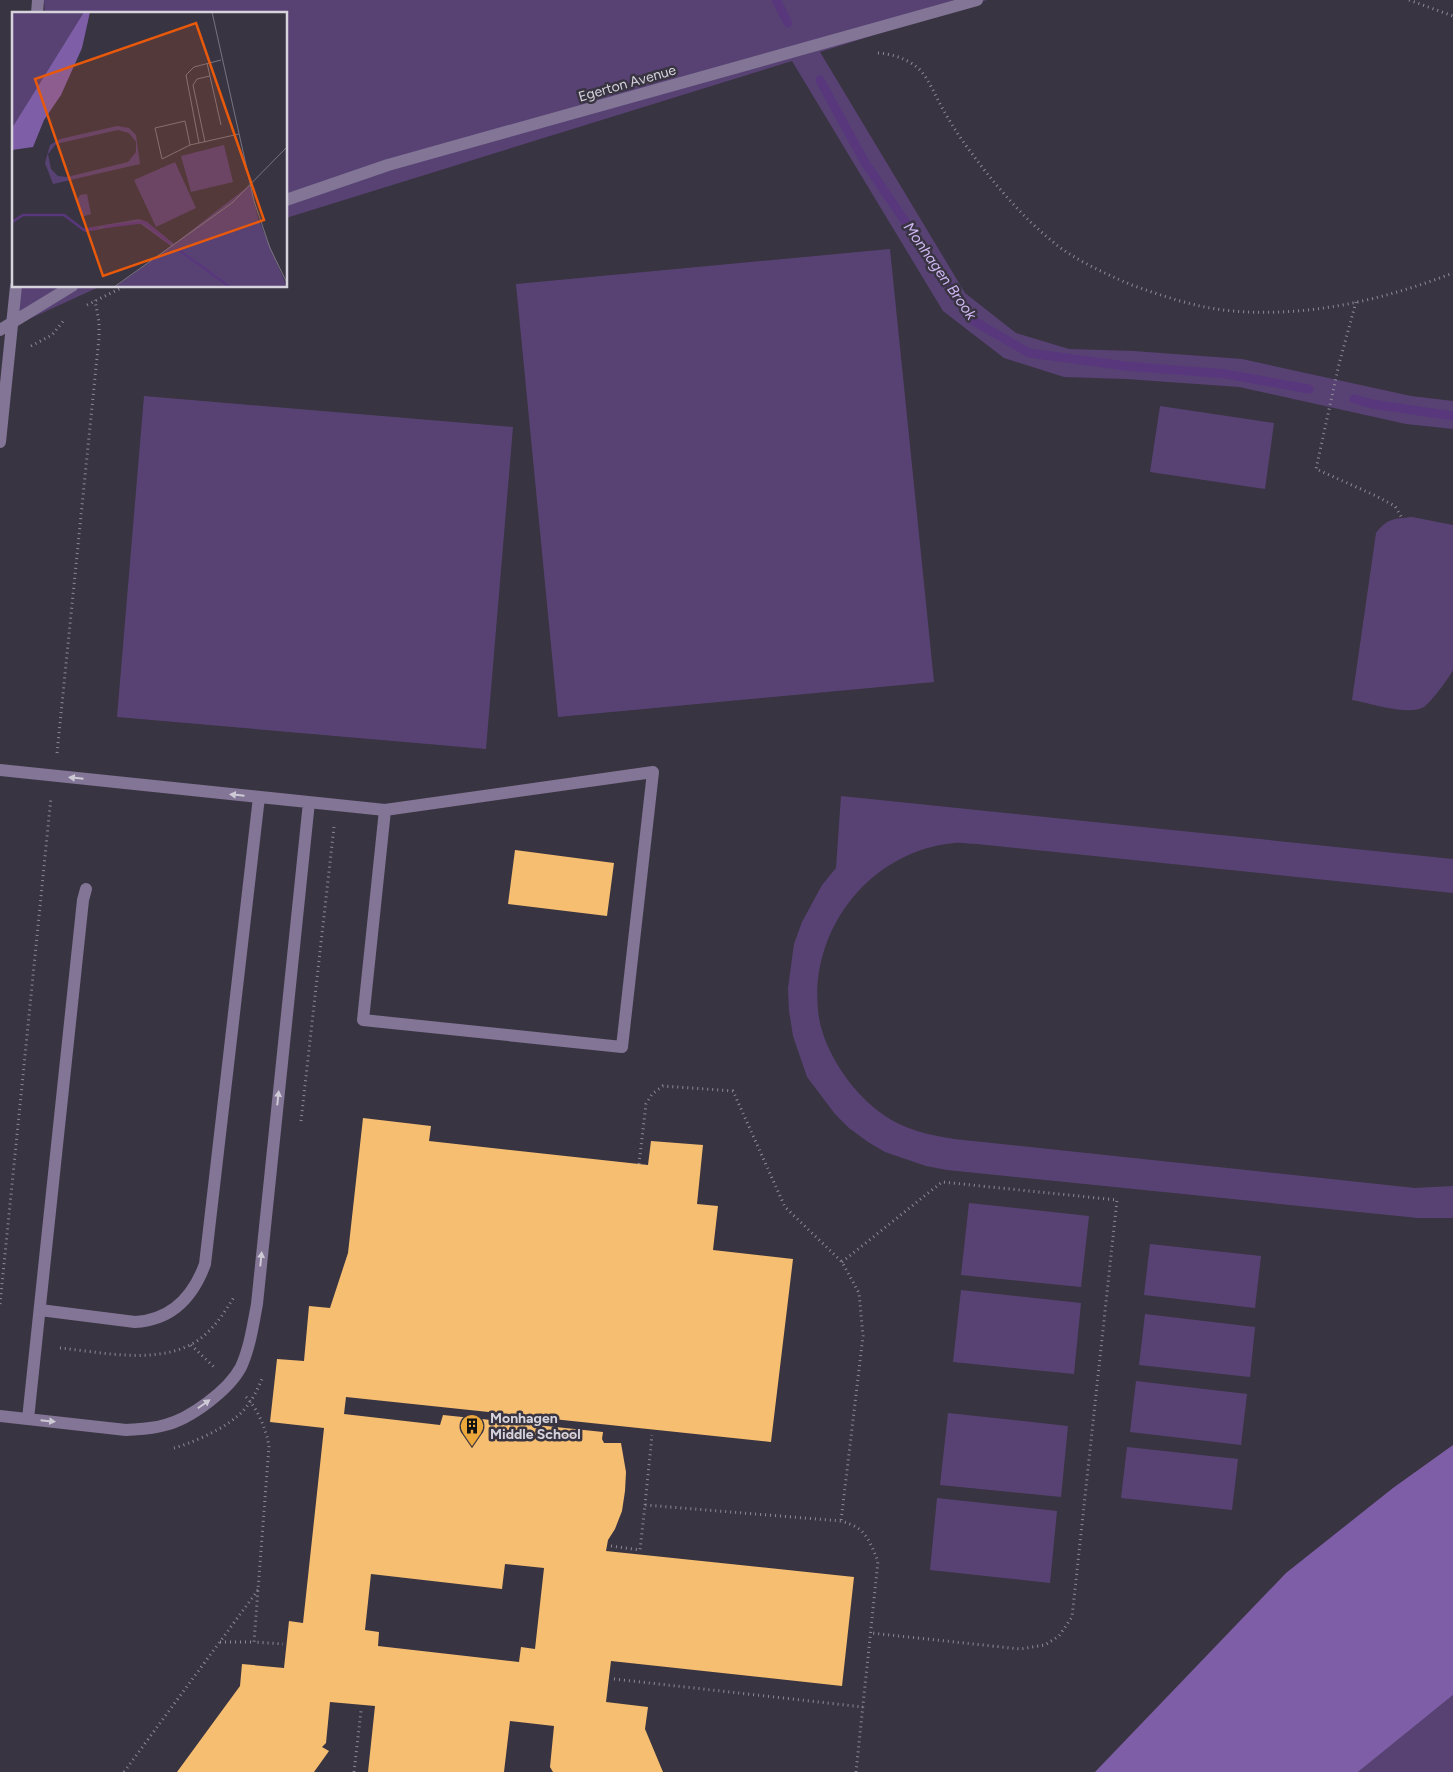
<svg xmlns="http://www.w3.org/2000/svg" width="1453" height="1772" font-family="Figtree,sans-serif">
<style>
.green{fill:#584274}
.forest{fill:#7e5ea7}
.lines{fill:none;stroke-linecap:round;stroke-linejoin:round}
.stream{stroke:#58377c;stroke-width:9}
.building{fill:#f6be71;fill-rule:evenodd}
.path{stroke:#8e8a95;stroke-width:3;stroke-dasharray:1 4;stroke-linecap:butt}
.minor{stroke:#827596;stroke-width:12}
.oneway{fill:#cecad5}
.labels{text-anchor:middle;stroke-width:5;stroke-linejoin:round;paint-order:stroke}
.street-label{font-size:14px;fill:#d6d3dc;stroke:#393441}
.poi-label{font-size:14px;font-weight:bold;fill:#d6d3dc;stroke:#393441;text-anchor:start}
.water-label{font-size:15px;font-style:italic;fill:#d0b8f4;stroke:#393441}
.inset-river{fill:none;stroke:#58377c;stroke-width:2.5}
.inset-road{fill:none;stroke:#78747f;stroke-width:1}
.view{fill:#e8590c;fill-opacity:0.15;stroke:#e8590c;stroke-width:2.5}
.inset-edge{fill:none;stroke:#d6d3dc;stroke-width:2.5}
</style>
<rect width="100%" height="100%" fill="#393441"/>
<!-- green -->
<path class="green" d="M44,0H987L820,52L965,293L1016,333L1069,349L1134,351L1242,359L1411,396L1453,401V429L1406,424L1239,387L1126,379L1064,377L1004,358L943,311L792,61L286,218V14H45Z
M890,249L934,682L558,717L516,284Z
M20,286H101L16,325Z
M144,396L513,427L486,749L117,717Z
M1160,406L1274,423L1265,489L1150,472Z
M1412,517L1453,525V670C1449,678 1431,702 1424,707C1407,716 1370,703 1352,700L1376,533C1388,518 1393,519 1412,517Z
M841,796L1453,859V893L977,844C969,844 962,842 954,843C871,851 810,928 818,1010C820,1036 834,1062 850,1083C863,1099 880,1115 899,1124C916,1132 935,1136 954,1139L1415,1188L1453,1186V1218H1418L947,1170L926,1166L885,1152L868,1142L849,1128L835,1114L807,1077L793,1036L789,1011L788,988L794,944L802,922L822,885L836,868Z
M969,1203L1089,1216L1081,1287L961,1275Z
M1150,1244L1261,1256L1255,1308L1144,1295Z
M961,1290L1081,1303L1074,1374L953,1362Z
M1145,1314L1255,1327L1250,1377L1139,1365Z
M1136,1381L1247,1394L1241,1445L1130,1432Z
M948,1413L1068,1426L1061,1497L940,1485Z
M1127,1447L1238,1459L1232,1510L1121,1498Z
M937,1498L1057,1511L1050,1583L930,1570Z
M1453,1695V1772H1358Z"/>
<!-- forest -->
<path class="forest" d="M1453,1445V1695L1358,1772H1095L1286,1573L1393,1488Z"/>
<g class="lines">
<!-- stream -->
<path class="stream" d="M776,0L788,23
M820,80L864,161L972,320L1029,353L1126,366L1226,374L1309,389
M1354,399L1372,404L1453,416"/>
</g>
<!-- building -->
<path class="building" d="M515,850L614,863L607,916L508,904Z
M363,1118L431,1126L429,1141L648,1165L651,1141L703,1145L697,1204L718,1206L713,1250L793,1259L771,1442L346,1397L344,1414L440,1425L443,1415L603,1432L602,1439L604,1443H621L626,1472L625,1491L622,1511L615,1529L608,1540L606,1551L854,1577L842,1686L611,1661L606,1702L648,1707L645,1729L663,1772H553L550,1767L554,1726L510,1721L504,1772H368L375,1706L330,1702L326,1743L322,1747L329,1751L314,1772H177L240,1686L242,1664L284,1668L289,1621L303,1623L324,1428L270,1422L277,1359L304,1361L309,1306L330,1308L348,1253ZM505,1564L544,1568L535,1649L521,1647L519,1662L378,1646L379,1632L365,1630L371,1574L502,1589Z"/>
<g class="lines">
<!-- path -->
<path class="path" d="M1409,0L1453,16
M878,53C893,54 908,59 919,69C928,78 933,91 939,102C947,117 956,132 967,147C994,184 1025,221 1062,249C1084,264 1108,275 1132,285C1162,296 1192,306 1223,310C1301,319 1381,301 1453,273
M1356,302L1339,364L1316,469L1374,495L1395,506L1402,518
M87,305L125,286
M31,346L52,335L65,319
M57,753L99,338V322L95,300
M301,1121L334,827
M639,1164L646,1104L652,1094L663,1086L733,1091L785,1207L842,1262L859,1293L863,1336L841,1521
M842,1262L942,1182L1117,1200L1072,1617L1059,1636L1045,1645L1020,1649L871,1633
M0,1304L51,797
M191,1345L214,1367
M60,1348C101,1352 151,1364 190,1345C210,1335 223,1315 234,1297
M246,1397C258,1409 266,1429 269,1446L254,1642L283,1644
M174,1448C190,1444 223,1429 235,1418C248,1409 256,1393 262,1379
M645,1505L652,1435
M611,1546L640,1550L645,1505L841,1521C866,1528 868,1538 878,1561L856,1772
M220,1642H254
M614,1679L863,1707
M124,1772L258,1590
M354,1772L361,1711"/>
<!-- minor -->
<path class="minor" d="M37,14L38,0
M286,200L388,165L977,0
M0,330L72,286
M0,442L16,286
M0,770L385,810L653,772L622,1047L363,1020L385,810
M40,1310L135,1322C172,1320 193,1297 205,1264L259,797
M0,1416L126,1430C139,1429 152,1429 165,1425C190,1419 229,1390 241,1367C250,1347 253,1325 257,1304L309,802
M28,1419L83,900L86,889"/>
</g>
<!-- one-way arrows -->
<defs><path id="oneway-solid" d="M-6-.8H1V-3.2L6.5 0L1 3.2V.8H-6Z" transform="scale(1.25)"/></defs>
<g class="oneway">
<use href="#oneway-solid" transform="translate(76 778) rotate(-174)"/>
<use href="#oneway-solid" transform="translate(237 795) rotate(-174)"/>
<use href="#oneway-solid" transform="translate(278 1098) rotate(-84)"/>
<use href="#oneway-solid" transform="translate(261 1259) rotate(-84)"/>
<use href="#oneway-solid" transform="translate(204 1404) rotate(-35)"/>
<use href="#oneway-solid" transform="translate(48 1421) rotate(6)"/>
</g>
<!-- icons -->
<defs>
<g id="building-pin" transform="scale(1.25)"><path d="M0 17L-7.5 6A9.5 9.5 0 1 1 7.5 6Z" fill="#eda83c" stroke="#393441"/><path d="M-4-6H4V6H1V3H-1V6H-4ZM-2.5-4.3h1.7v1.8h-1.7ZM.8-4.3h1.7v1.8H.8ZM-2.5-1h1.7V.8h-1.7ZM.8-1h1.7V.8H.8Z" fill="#111"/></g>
</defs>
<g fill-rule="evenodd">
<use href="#building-pin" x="472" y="1426"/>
</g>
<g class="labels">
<!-- street labels -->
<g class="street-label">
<text transform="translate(627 83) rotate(-16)" y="5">Egerton Avenue</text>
</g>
<!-- poi labels -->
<g class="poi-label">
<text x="490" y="1423">Monhagen<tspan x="490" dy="16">Middle School</tspan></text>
</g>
<!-- water labels -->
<g class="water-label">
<text transform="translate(940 271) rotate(55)" y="5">Monhagen Brook</text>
</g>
</g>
<!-- overview -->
<g transform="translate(12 12)">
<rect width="275" height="275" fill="#393441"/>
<path d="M0,0H72L0,116ZM105,114L117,116L124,123L128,152L41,172L33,151L38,133L48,127ZM106,118L117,121L124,130V140L116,150L55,165L46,164L39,157L36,142L44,132ZM212,133L221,170L179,180L169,144ZM163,150L184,196L144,215L122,168ZM238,173L246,206L275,275H103L159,234L126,210L73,220L69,217L127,207L135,210L162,232ZM75,182L79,202L69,205L65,188L68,183Z" fill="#584274" fill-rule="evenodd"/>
<path d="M72,0H78L70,36L49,83L32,108L21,135L0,138V116Z" fill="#7e5ea7"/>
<path class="inset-river" d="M0,210L11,203H52L72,218L86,216M92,215L132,210L158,231M164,236L218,275"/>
<path class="inset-road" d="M200,0L242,189L258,236L275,271M195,51L209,113M193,130L181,73L185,67L198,64M187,131L174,63L182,55L209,48M178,133L173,109L143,116L150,147L178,133L227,122M102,275L220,191L275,135"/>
<path class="view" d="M184,11L252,208L91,264L23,67Z"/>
<rect width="275" height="275" class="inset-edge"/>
</g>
</svg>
